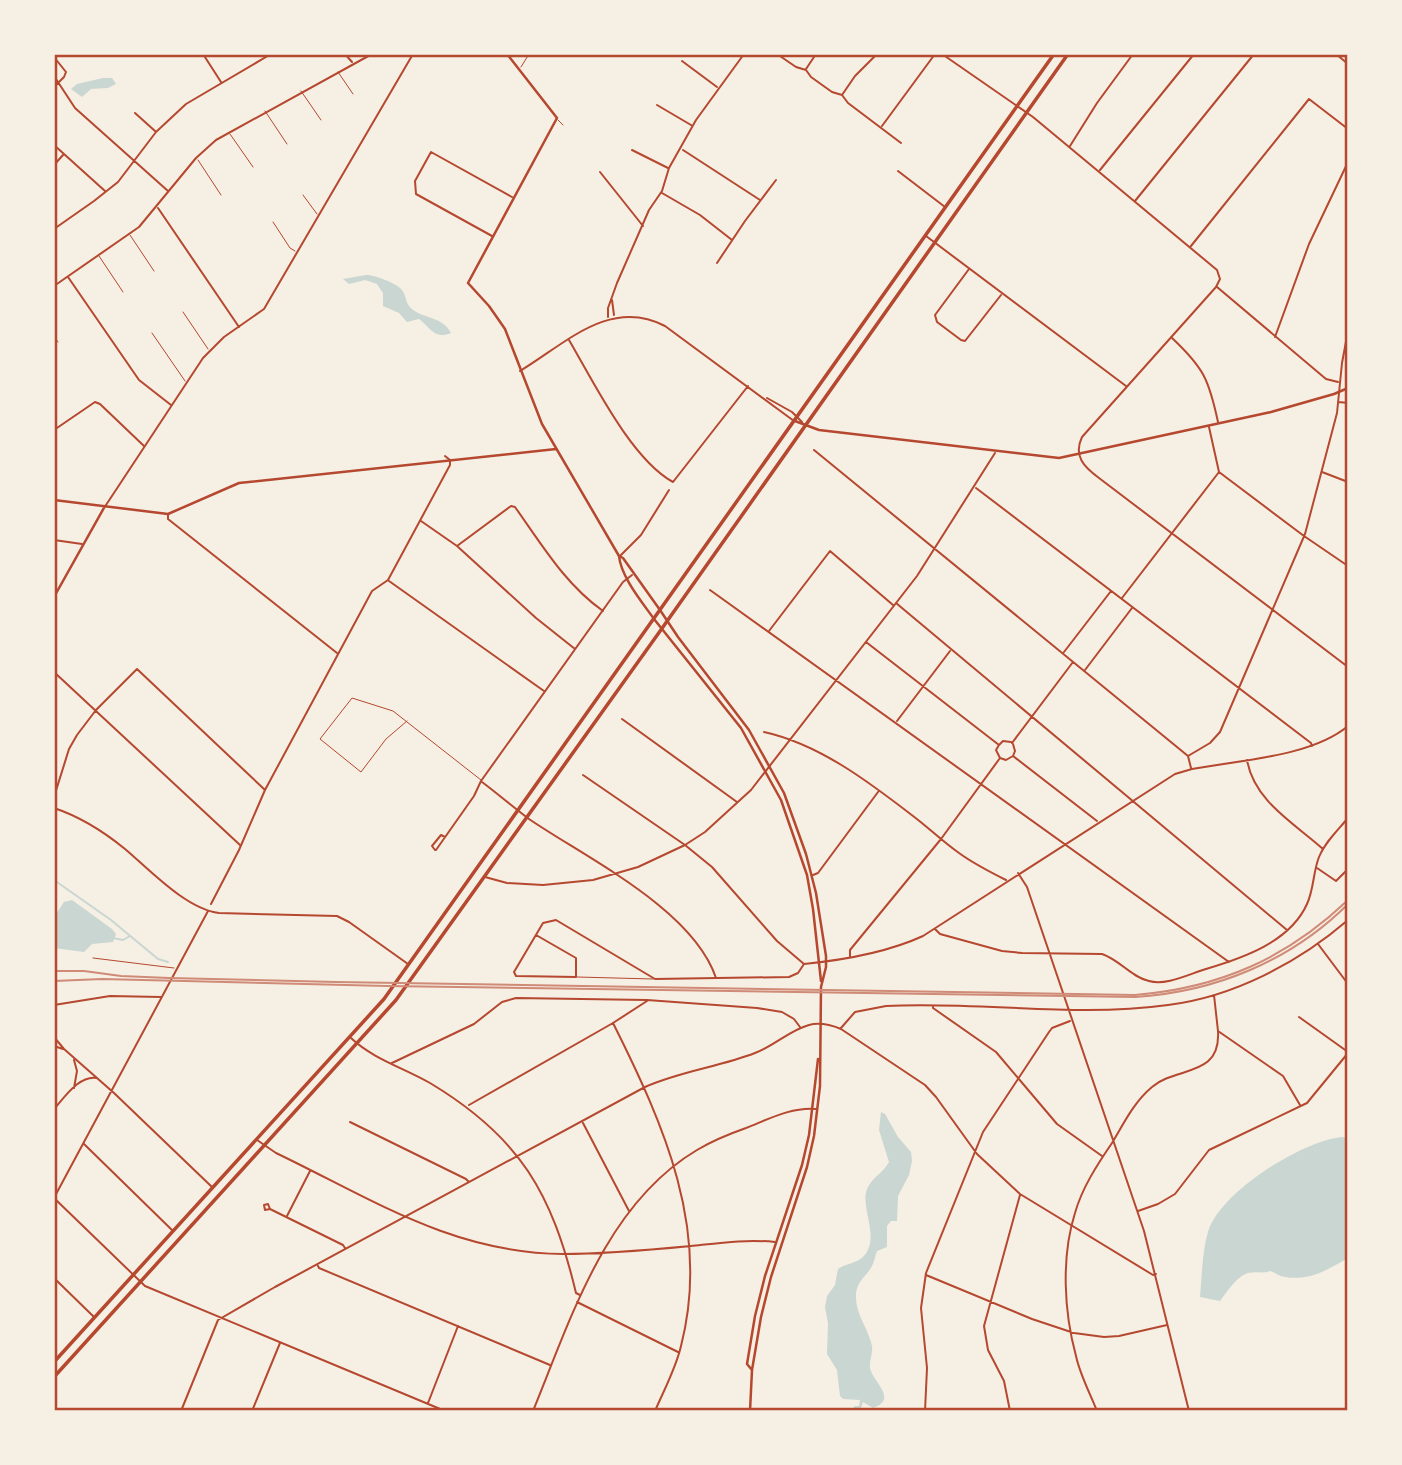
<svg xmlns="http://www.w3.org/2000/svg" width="1402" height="1465" font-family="'Archivo Narrow',sans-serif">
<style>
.water{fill:#c9d6d2}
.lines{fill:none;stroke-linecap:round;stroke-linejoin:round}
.stream{stroke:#c9d6d2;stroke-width:2}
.service{stroke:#b5482f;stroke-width:1}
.minor{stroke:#b5482f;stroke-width:2}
.tertiary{stroke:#b5482f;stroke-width:2.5}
.secondary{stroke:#b5482f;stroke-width:2.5}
.primary{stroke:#b5482f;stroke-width:3.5}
.tram{stroke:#cf8b77;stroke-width:2}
.rail{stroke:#cf8b77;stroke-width:2}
.neatline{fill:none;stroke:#b5482f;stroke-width:2.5}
</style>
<rect width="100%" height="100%" fill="#f6efe4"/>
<!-- water -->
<path class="water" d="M103,78H112L116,84L108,88L91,89L82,97L71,89L77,84Z
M366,275C374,275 397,283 402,290C407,297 405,304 413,310C426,319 443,317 451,333C434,340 430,327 419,319L407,322L399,313L383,306V293L377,284L365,280L349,284L343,279Z
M72,900L112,929L116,934L113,942L92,944L84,952L54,948V917L64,902Z
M881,1112L885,1114L898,1137L911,1152L912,1161L909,1175L898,1196L897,1221H891L887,1226V1247L877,1251C875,1256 874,1262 872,1266C866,1277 857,1281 856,1294C855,1315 868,1327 872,1346C873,1354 869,1360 870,1368C872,1381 899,1399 873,1408L863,1402L861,1408L867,1411H851L855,1406H859L860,1400L843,1399L840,1396L837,1370L827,1354L828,1323L825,1307L827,1296L835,1285L838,1269C845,1264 857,1263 863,1257C882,1238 858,1205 868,1187C873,1177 884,1172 889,1162L879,1130Z
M1342,1137L1348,1138V1258C1327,1270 1310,1281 1285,1277C1278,1276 1277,1273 1270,1271C1263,1274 1256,1271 1248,1273C1237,1276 1227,1292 1220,1301L1200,1297C1202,1276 1202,1252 1208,1232C1220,1192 1302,1141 1342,1137Z"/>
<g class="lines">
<!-- stream -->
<path class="stream" d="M54,880L111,920L158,959L168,962
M113,938L123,940L130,936"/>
<!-- service -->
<path class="service" d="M521,67L529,54
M338,72L353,94
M301,91L321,120
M265,111L287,144
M558,120L563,125
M230,134L253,167
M198,160L221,195
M303,195L317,214
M273,222L290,248L295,251
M130,235L154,271
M99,256L123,292
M183,312L208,349
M152,333L185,381
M54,336L58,342
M407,721L386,739L361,772L320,739L352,698L393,711L481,780
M93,958L174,968
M577,977L653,979"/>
<!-- minor -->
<path class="minor" d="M203,54L221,82
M345,54L352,62
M777,54L796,67L806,70L811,77L832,92L842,95L848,103L901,143
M942,54L1033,117L1217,270L1220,279L1216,287L1082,437C1073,456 1084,467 1099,478L1348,667
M1336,54L1348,64
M54,57L66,72L64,77L54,87
M682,61L717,87
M806,69L816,54
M54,76L75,108L168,191
M842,95L855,76L877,54
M657,105L691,125
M135,113L155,131
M882,126L935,54
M54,145L105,191
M1070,146L1097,103L1133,54
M632,150L668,168
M683,150L760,200
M54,165L63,155
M1100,170L1194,54
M898,171L945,207
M600,172L643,226
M662,193L700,215L732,240
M1135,201L1254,54
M158,208L239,327
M54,229L94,201L118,182L156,132L186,104L271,54
M492,236L416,194L415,181L431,152L512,197
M926,236L1126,386
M1191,246L1309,99L1348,129
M717,263L745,221L776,180
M969,269L935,315L937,322L961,340L965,341L1001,295
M68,277L139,380L171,405
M54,286L139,227L196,158L216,140L372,54
M1217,287L1326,379L1338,382
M612,300L614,315
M608,317V308L617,283L649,210L662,191L669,168L696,120L744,54
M1275,337L1309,244L1348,162
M1172,338C1204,368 1209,380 1218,422
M569,340C593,381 631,459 673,482L748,386
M520,371C565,344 610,297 665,326L794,421
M767,398L792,412L802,422
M1339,402L1348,403
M54,430L95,402L100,404L144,446
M814,450L1188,756L1191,768
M1219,472L1304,536L1348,566
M1322,472L1348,482
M976,488L1311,743L1312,746
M106,505L203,358L224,337L264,309L413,54
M168,514V519L337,653
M421,521L457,546L536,618L575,649
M54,540L82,544
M457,546L511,506L515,507C542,545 565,584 603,611
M620,556L641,535L669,490
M389,581L544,691
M710,590L1229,962
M1122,598L1219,472L1209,427
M896,603L1287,930
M769,631L830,551L893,605
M866,642L999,745
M1064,652L1111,591
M1085,670L1132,608
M54,672L240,845
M622,719L737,802
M897,721L950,651
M764,732C819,744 869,782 913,816C929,828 943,842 959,853C974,864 990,872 1006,880
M1012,743L1073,662
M1013,756L1097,821
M1188,756L1210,743L1220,732L1305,534L1337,413L1342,363L1348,331
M1000,758L996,750L999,745L1003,741L1011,742
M1000,758L1006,760L1013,756L1015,751L1013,744
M1247,760C1254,801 1294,823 1323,849
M583,775L685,845L712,867L777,941L804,964C844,960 886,953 923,936L1175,774L1192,769C1239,760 1311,757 1348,726
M482,782C498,794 513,807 529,819C586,858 693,909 716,978
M54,797L69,749L77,735L96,710L137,669L265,790
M54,808C81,817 103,831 125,849C150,870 186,909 219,913L337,916L349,922L408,964
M435,850L432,846L441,835L445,837
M436,850L474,796L481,781L623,582L632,575
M1317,868L1336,881L1348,869
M1018,873L1027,887L1144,1231L1189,1411
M813,875L818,873L878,792
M485,877L507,883L543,885L593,880L638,867L685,845L705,832L751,790L917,576L995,453
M211,904L239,850L265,790L372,591L388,580L450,465V460L445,456
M935,929L940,934L1002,951L1022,953L1102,954C1120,960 1131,977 1149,981C1166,986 1189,974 1206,969C1243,958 1290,942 1307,904C1314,889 1313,872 1319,857C1325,842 1338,830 1348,818
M536,935L576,958V977L516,976L514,972L543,923L556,920L655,979L789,977L798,973L804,964
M1318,944L1348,984
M850,957V950L941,839L1000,758
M1214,995L1218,1031L1283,1076L1300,1105
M54,1005L110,996L161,997
M933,1006V1008L996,1052L1057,1124L1102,1156
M1299,1017L1348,1052
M613,1023C664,1125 711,1230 681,1346C676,1368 664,1390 655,1411
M841,1028L855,1012L886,1006C980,1001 1074,1018 1168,1005C1233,997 1298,963 1348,920
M54,1037L64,1049L114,1093L212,1187
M351,1038C373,1059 404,1068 430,1083C520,1137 552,1193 576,1293L580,1295
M54,1046L63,1049
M392,1063L474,1024L502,1002L516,998L647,1000L757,1008L782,1012L794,1019L800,1027
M74,1088L77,1071L74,1060
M469,1105L613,1023L647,1001
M54,1109C65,1097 79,1075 97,1078
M350,1122L466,1179L469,1182
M583,1123L629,1211
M257,1140L276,1153C372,1199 452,1253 563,1254C605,1254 649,1250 691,1246C719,1243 746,1239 775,1242
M84,1144L173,1231
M55,1196L208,911
M54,1198L145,1286L445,1411
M270,1209L268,1204L264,1205L265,1210L270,1209L343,1245L345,1248
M1138,1211L1158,1204L1175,1194L1209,1150L1307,1103L1348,1053
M287,1216L310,1171
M318,1266L319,1268L550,1365
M926,1275L1032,1319L1074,1333L1104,1337L1119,1336L1167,1325
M54,1278L94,1317
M577,1302L678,1352
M428,1403L458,1326
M181,1411L218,1320L275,1287L645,1087C681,1071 719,1067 755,1053C774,1046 790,1030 809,1025C820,1022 831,1025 841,1029L925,1085L936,1097L977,1154L1020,1194L1153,1275L1156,1274
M252,1411L280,1343
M533,1411C571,1318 606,1204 697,1150C712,1141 729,1134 746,1128C769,1119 791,1107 816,1109
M925,1411L927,1368L921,1308L926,1273L983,1132L1049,1032L1052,1028L1070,1021
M1010,1411L1004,1381L988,1350L984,1326L1020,1195
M1097,1411C1090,1393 1080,1375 1076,1356C1064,1312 1061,1257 1075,1213C1082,1188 1097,1165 1112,1143C1124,1123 1134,1102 1152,1087C1176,1066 1221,1078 1218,1031"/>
<!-- tertiary -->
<path class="tertiary" d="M507,54L557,118L468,283L489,306L505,329L542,424L619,556L623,558L660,610
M54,500L168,514L239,483L556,449
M619,556C621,577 642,602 654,619
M54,597L105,506"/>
<!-- secondary -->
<path class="secondary" d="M795,421L819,430L1059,458L1271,412L1334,394L1348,388
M660,610L678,637L749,730L784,793L806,854L816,893L826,956V967L821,987L820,1086L814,1136L807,1167L771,1277L761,1317L752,1370L750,1411
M654,619L741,728L781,800L807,875L813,909L821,981
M752,1370L747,1364L755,1316L765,1276L802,1165L809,1135L818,1059"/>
<!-- primary -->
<path class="primary" d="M54,1362L384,999L1054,54
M54,1377L396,1000L658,634L1068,54"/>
<!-- tram -->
<path class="tram" d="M54,981L102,979L387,986L1135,997C1215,992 1291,961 1348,904"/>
<!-- rail -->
<path class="rail" d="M54,971H84L121,976L169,978L336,982L1135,995C1219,988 1286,959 1348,900"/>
</g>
<!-- border -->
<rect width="1402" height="1465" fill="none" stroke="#f6efe4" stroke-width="112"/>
<rect x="56" y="56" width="1290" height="1353" class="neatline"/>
</svg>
